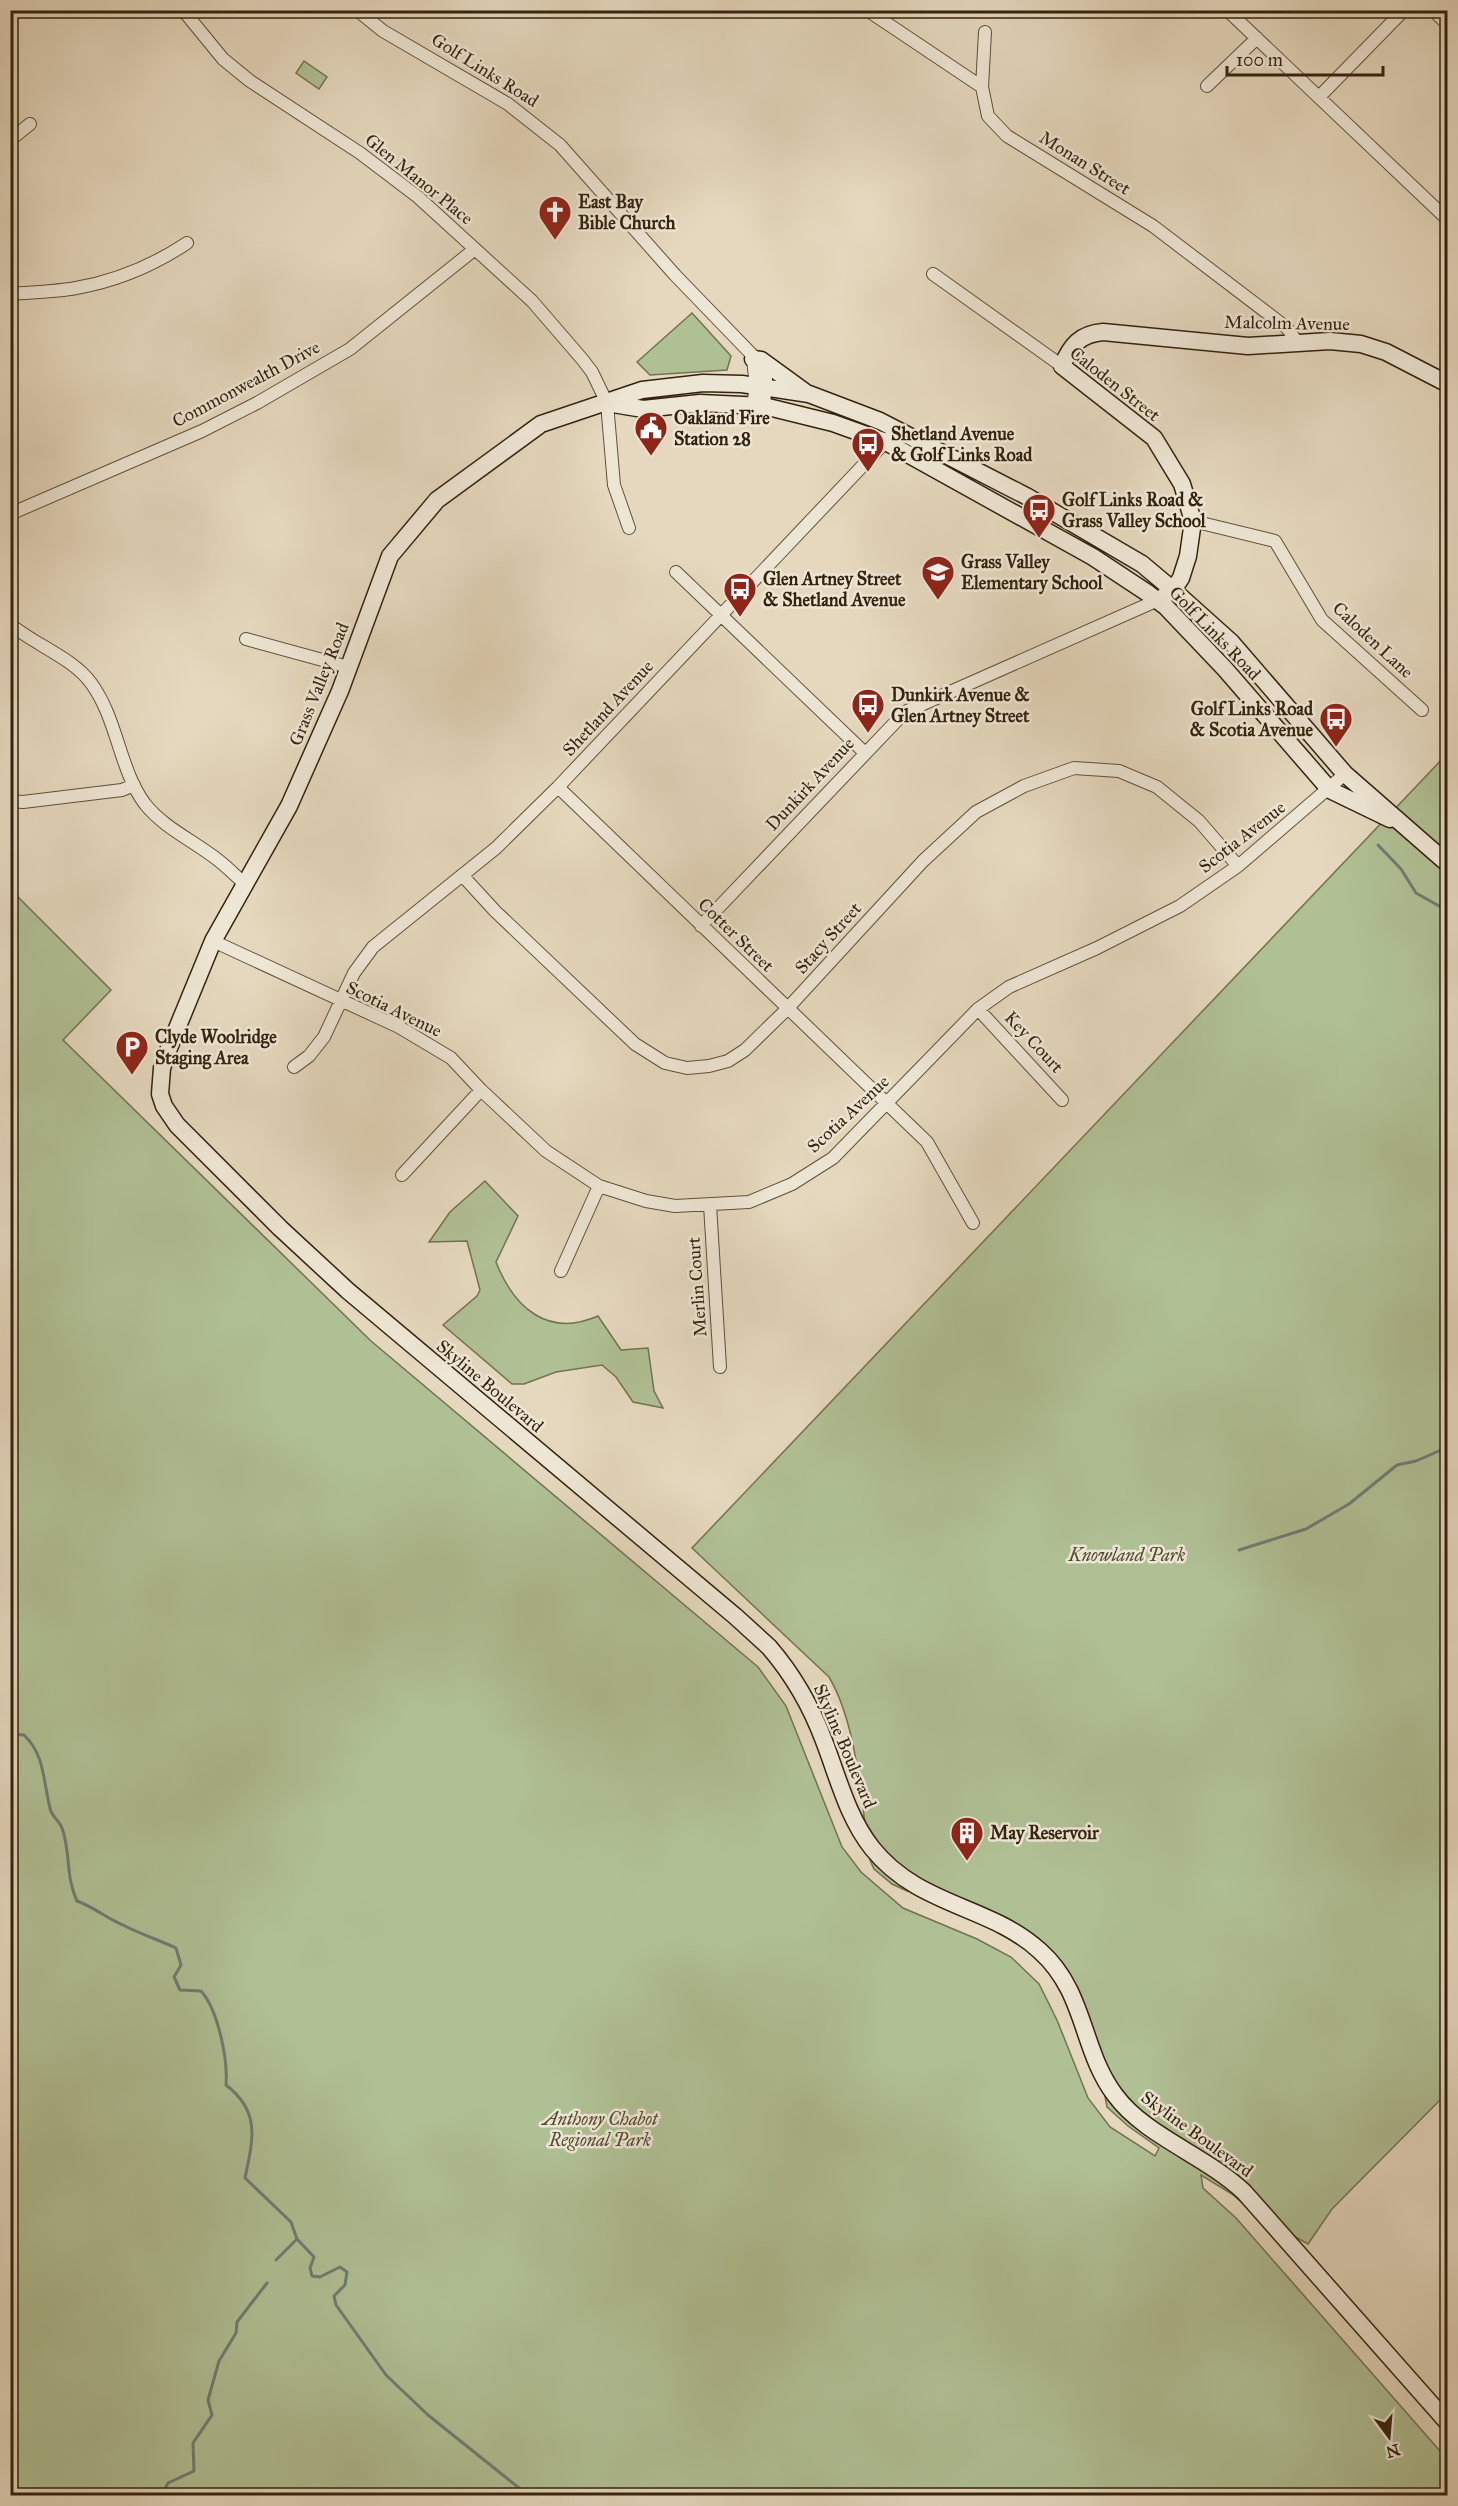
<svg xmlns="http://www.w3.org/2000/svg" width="1458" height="2506" font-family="'IM FELL Great Primer',serif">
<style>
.green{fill:#b0c095;stroke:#727252;stroke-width:1.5}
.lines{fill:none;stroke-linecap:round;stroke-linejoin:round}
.stream{stroke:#6e7d73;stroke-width:3}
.street-casing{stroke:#60503a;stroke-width:14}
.secondary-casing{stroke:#33230e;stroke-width:19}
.street{stroke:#eee6d5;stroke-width:12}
.secondary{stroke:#eee6d5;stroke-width:16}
.labels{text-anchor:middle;stroke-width:5;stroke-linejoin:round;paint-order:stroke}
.street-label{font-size:18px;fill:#33230e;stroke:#eee6d5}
.poi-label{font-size:18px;font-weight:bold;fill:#33230e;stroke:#eee6d5;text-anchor:start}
.park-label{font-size:18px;font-style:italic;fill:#524a30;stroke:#eee6d5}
</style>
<rect width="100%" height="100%" fill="#e5d8be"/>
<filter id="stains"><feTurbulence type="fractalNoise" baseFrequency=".00333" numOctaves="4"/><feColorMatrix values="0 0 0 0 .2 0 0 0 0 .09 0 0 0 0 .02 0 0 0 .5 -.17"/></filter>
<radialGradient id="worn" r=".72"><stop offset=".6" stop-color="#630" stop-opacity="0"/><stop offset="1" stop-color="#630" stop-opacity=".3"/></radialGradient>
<!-- green -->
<path class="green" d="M304,61L327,77L319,89L296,73Z
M692,313L731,356L727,370L650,375L637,362Z
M1447,754V2093L1332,2209L1308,2244L1256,2215L1232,2194L1201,2175L1203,2188L1236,2218L1447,2459V2495H11L10,889L111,990L63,1040L371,1341L758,1667L786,1706L842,1847L861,1872L903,1908L977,1939L1011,1957L1039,1984L1057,2020L1088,2098L1110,2127L1155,2156L1159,2148L1128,2126L1107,2107L1100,2070L1073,1999L1030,1948L930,1896L907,1891L892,1884L874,1869L870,1860C861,1804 858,1726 829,1677L692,1548Z
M485,1181L518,1216L496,1262C514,1308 548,1338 598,1316L621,1350L648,1348L654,1391L663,1408L633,1402L616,1377L602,1365L556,1372L524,1384H512L443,1325L477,1296L480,1290L467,1241L429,1242L450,1212Z"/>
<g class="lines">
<!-- stream -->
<path class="stream" d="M1378,845L1401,869L1416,893L1448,911
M1239,1550L1306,1529L1349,1504L1397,1465L1416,1461L1448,1447
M10,1734L24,1735C45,1755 43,1781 50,1808C51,1816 59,1820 62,1828C71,1853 65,1875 77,1901C94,1907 106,1918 123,1925C140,1934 159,1940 176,1948L181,1965L174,1977L180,1990L201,1991C218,2010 228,2059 226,2085C261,2112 253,2139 245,2178L291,2222L297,2239L314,2257L310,2268L312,2276L320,2277L340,2267L347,2272L345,2285L334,2296L336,2305L386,2375L428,2415L529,2496
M276,2260L297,2239
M161,2496L168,2483L194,2471L193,2443L212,2415L208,2400L219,2361L236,2333L237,2322L267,2283"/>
<!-- street casing -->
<g class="street-casing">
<path id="street" d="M183,10L223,59L250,81L360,153L418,197L532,301L582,359L592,372L607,403L614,485L629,528
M357,10L383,31L508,104L560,145L675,275L759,362L766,378L764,406
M867,10L982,87L988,116L1007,136L1153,226L1287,328L1297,342
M1227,10L1448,220
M1433,10L1448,25
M1207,86L1257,38
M982,87L985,32
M1319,97L1404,10
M10,140L30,124
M933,274L1062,366
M10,294C32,292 55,292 76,288C116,281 154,265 187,243
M753,359L756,386L753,405
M10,514L202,431L257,403L350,349L475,249
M1193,521L1275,541L1322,620L1422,710
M676,572L865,753
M10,624C35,645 73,658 91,683C118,720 119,769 145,804C164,828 194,841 218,860C227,867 236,876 245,884
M246,639L348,667
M558,787L927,1142L973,1223
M10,801L23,802L122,790L134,785
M462,875L495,911L635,1044L665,1063L687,1068L709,1066L728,1061L745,1050L787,1009L923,861L976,812L1024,786L1074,768L1119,771L1157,787L1199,821L1238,866
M701,926L905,712L1158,600
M213,941L399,1027L451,1058L481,1090L546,1151L599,1186L646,1201L675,1206L749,1202L792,1184L833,1158L978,1009L1009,987L1097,948L1180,906L1238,866L1345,774
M978,1009L1062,1100
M294,1067L309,1056L324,1037L354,973L373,947L496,848L558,787L889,438
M402,1175L481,1090
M710,1205L720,1367
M561,1271L599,1186"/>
</g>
<!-- secondary casing -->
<g class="secondary-casing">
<path id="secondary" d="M753,359L761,360L805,392
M607,403L643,409L700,403L764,406L833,423L886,442L1093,557L1149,594L1166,607L1225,669L1330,790L1390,819
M1165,595L1173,590L1181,578L1188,556L1193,521L1182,484L1154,438L1062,366C1071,345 1080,334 1103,332L1248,346L1330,341L1361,344L1386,352L1448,384
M1448,864L1345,774L1231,642L1173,590L1142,564L1026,496L880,421L809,394L742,384L703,383L642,390L541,424L437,500L390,556L340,691L289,806L213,941L169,1048L162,1068L160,1094L164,1106L177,1125L280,1228L347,1290L735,1616L769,1647C794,1676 811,1706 824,1741C838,1777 847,1816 872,1848C919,1907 990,1905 1040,1951C1086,1992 1081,2050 1115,2095C1145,2136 1205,2155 1244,2192L1448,2423"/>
</g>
<!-- street -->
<use href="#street" class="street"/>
<!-- secondary -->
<use href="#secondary" class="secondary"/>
</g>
<!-- icons -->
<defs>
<g id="church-pin" transform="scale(1.725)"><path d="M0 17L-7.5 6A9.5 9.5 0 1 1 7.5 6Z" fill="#8f2418" stroke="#eee6d5"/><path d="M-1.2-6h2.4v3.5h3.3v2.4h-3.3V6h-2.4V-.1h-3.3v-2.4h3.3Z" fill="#fff"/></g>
<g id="civic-pin" transform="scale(1.725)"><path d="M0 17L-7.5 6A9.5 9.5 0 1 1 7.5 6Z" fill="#8f2418" stroke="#eee6d5"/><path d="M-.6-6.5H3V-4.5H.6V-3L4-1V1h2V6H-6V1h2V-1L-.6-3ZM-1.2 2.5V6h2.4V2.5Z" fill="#fff"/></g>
<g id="bus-pin" transform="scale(1.725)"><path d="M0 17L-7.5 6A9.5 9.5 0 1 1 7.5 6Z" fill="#8f2418" stroke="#eee6d5"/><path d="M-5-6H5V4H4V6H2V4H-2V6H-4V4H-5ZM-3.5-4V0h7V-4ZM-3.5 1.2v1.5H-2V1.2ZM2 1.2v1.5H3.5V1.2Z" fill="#fff"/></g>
<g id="school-pin" transform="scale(1.725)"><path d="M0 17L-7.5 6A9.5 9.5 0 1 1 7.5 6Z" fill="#8f2418" stroke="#eee6d5"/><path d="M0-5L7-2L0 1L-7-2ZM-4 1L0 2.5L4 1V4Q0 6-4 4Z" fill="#fff"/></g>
<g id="parking-pin" transform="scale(1.725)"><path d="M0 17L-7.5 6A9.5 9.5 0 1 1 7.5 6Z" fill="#8f2418" stroke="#eee6d5"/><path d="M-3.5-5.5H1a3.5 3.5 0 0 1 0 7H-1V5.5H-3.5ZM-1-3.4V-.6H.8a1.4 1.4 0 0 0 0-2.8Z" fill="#fff"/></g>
<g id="building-pin" transform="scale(1.725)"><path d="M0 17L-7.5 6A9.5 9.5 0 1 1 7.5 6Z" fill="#8f2418" stroke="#eee6d5"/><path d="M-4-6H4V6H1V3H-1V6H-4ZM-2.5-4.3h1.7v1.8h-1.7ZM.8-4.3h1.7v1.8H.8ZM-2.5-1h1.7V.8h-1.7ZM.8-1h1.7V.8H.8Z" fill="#fff"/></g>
</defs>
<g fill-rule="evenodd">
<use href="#church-pin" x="555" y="212"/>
<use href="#civic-pin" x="651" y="428"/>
<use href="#bus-pin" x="868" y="444"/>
<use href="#bus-pin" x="1039" y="510"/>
<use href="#school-pin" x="938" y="572"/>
<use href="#bus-pin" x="740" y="589"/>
<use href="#bus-pin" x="868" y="705"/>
<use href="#bus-pin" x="1336" y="719"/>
<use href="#parking-pin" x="132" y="1047"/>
<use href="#building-pin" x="967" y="1833"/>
</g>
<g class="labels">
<!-- street labels -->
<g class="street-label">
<text transform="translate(485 70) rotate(32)" y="6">Golf Links Road</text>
<text transform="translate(1085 163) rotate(32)" y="6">Monan Street</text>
<text transform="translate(419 179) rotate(39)" y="6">Glen Manor Place</text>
<text transform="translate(1287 323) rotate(1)" y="6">Malcolm Avenue</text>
<text transform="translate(246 384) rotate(-28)" y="6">Commonwealth Drive</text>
<text transform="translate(1115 384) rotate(38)" y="6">Caloden Street</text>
<text transform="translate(1215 633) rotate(46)" y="6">Golf Links Road</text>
<text transform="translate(1373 640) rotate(43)" y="6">Caloden Lane</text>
<text transform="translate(319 684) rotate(-68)" y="6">Grass Valley Road</text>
<text transform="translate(608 708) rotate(-47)" y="6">Shetland Avenue</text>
<text transform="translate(810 784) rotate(-47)" y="6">Dunkirk Avenue</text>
<text transform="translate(1242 837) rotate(-38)" y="6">Scotia Avenue</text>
<text transform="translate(736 935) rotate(44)" y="6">Cotter Street</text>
<text transform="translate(828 938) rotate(-48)" y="6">Stacy Street</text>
<text transform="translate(394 1009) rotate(26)" y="6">Scotia Avenue</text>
<text transform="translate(1034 1042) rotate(47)" y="6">Key Court</text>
<text transform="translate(848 1114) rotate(-43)" y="6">Scotia Avenue</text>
<text transform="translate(697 1287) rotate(-94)" y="6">Merlin Court</text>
<text transform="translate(490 1386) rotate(40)" y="6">Skyline Boulevard</text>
<text transform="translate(845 1746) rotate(67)" y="6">Skyline Boulevard</text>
<text transform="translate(1197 2134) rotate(36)" y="6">Skyline Boulevard</text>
</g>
<!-- poi labels -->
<g class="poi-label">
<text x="578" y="208">East Bay<tspan x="578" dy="21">Bible Church</tspan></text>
<text x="674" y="424">Oakland Fire<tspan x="674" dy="21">Station 28</tspan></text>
<text x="891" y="440">Shetland Avenue<tspan x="891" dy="21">&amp; Golf Links Road</tspan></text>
<text x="1062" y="506">Golf Links Road &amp;<tspan x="1062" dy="21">Grass Valley School</tspan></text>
<text x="961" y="568">Grass Valley<tspan x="961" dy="21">Elementary School</tspan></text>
<text x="763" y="585">Glen Artney Street<tspan x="763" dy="21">&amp; Shetland Avenue</tspan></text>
<text x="891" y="701">Dunkirk Avenue &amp;<tspan x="891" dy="21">Glen Artney Street</tspan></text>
<text x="1313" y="715" text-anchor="end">Golf Links Road<tspan x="1313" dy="21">&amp; Scotia Avenue</tspan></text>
<text x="155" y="1043">Clyde Woolridge<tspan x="155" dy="21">Staging Area</tspan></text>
<text x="990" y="1839">May Reservoir</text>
</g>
<!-- park labels -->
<g class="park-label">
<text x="1127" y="1561">Knowland Park</text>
<text x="600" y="2125">Anthony Chabot<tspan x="600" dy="21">Regional Park</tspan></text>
</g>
</g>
<!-- margin -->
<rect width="1458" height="2506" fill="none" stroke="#e5d8be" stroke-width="36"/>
<rect x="12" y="12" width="1434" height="2482" fill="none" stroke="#33230e" stroke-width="3"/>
<rect x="18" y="18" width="1422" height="2470" fill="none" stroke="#33230e" stroke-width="1.5"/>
<!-- north arrow -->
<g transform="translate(1389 2437) rotate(164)" stroke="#eee6d5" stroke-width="4.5" paint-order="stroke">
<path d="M0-4.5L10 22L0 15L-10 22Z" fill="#33230e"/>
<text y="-9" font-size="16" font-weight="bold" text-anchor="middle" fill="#33230e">N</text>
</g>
<!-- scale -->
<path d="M1227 66v9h156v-9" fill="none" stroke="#33230e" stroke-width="3"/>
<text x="1236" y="66" font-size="18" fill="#33230e" stroke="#eee6d5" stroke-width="4.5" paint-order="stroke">100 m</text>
<rect width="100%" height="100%" filter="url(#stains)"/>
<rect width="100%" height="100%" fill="url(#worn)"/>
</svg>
